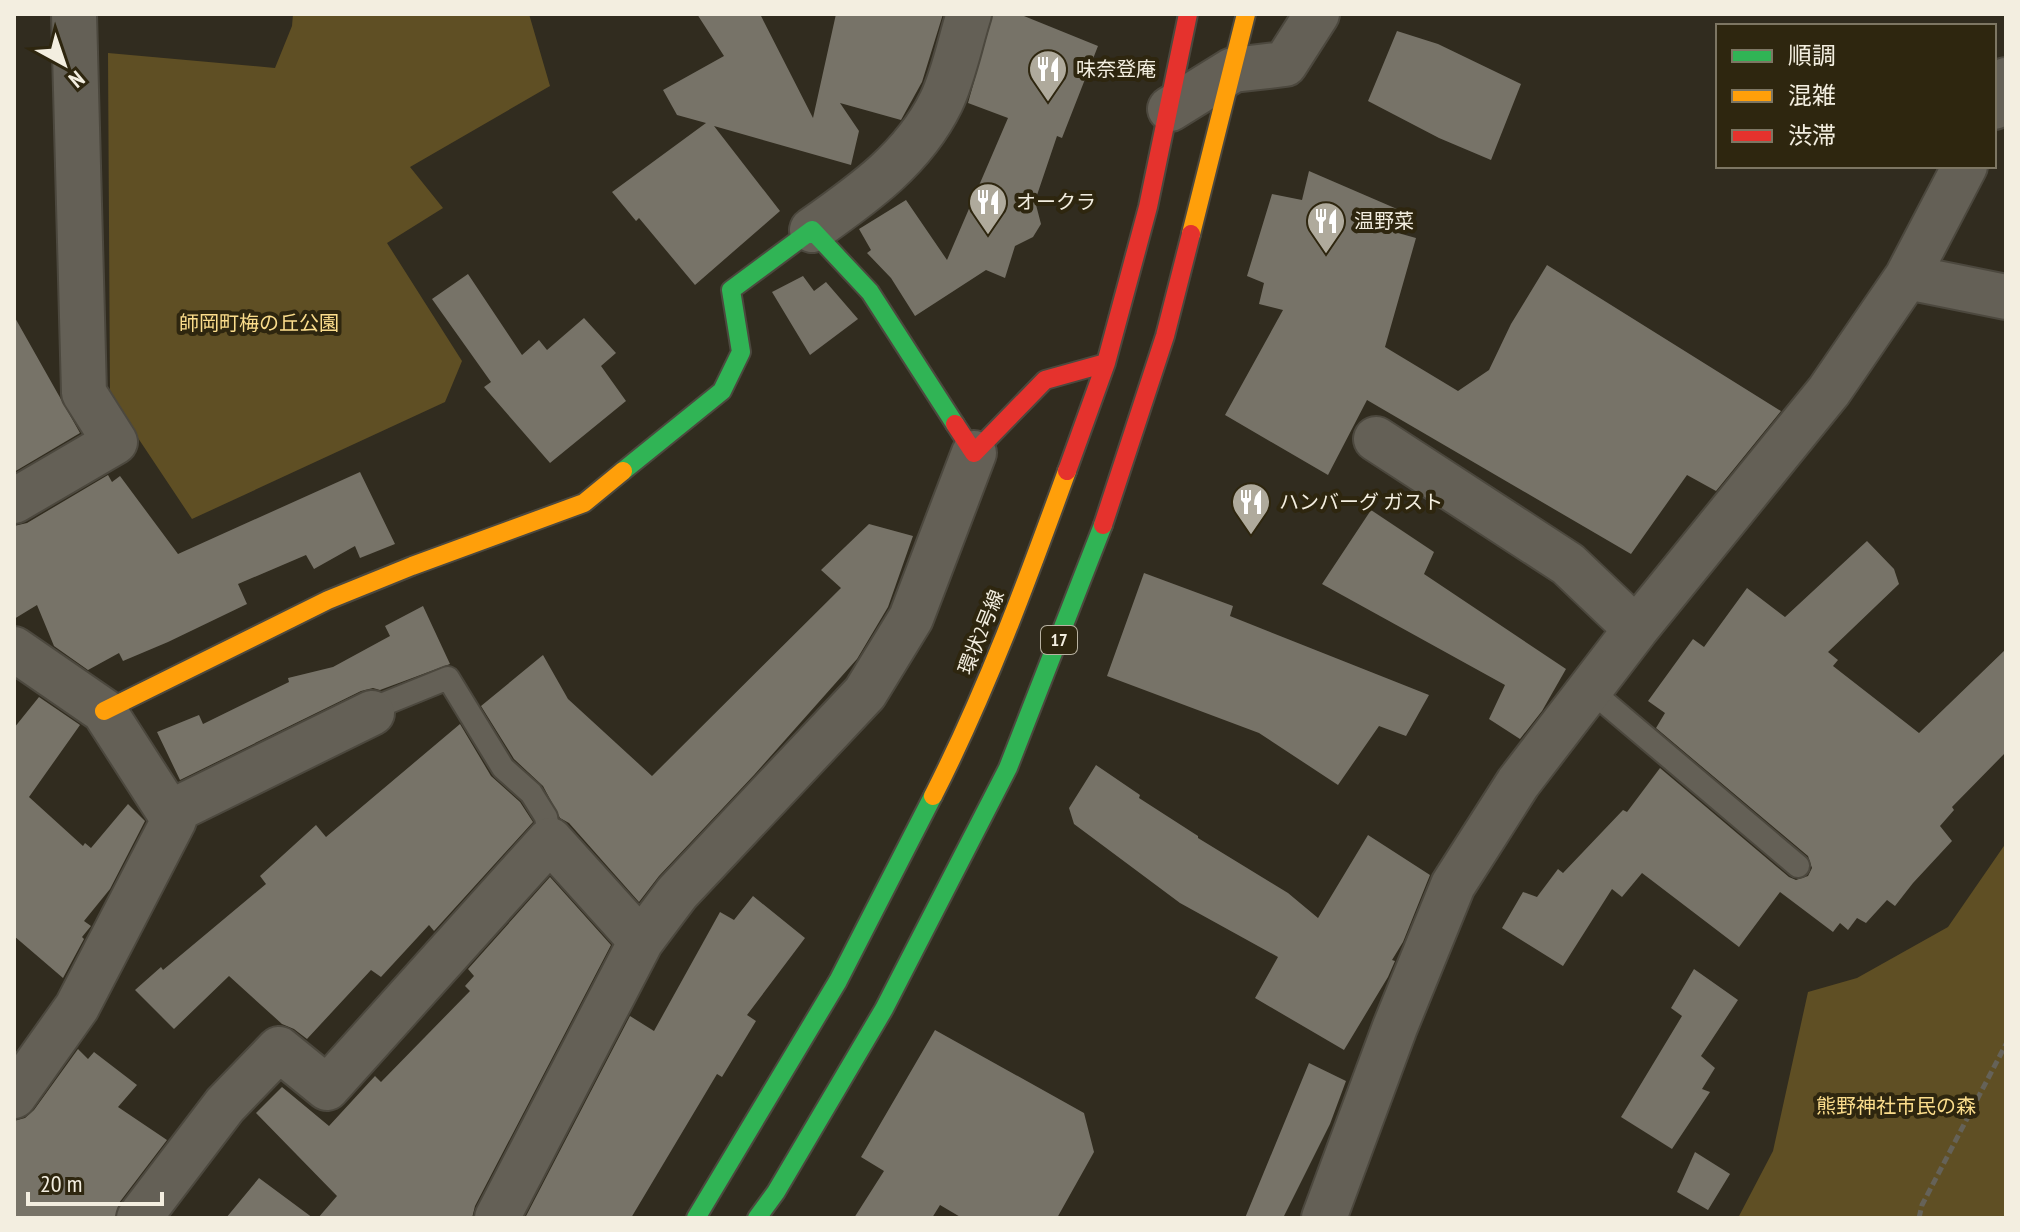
<svg xmlns="http://www.w3.org/2000/svg" width="2020" height="1232" font-family="'PT Sans Narrow','Noto Sans JP',sans-serif">
<style>
.green{fill:#5f4f24}
.building{fill:#777368}
.lines{fill:none;stroke-linecap:round;stroke-linejoin:round}
.lane-casing{stroke:#4c483e;stroke-width:26}
.street-casing{stroke:#4c483e;stroke-width:48}
.fast-casing{stroke:#4c483e;stroke-width:22}
.slow-casing{stroke:#4c483e;stroke-width:22}
.jam-casing{stroke:#4c483e;stroke-width:22}
.path{stroke:#656258;stroke-width:5;stroke-dasharray:8 4;stroke-linecap:butt}
.lane{stroke:#646056;stroke-width:22}
.street{stroke:#646056;stroke-width:44}
.fast{stroke:#30b455;stroke-width:18}
.slow{stroke:#ff9f0a;stroke-width:18}
.jam{stroke:#e5322d;stroke-width:18}
.labels{text-anchor:middle;stroke-width:8;stroke-linejoin:round;paint-order:stroke}
.shield{fill:#2e260f;stroke:#b8b2a1;stroke-width:2}
.shield-label{font-size:18px;font-weight:bold;fill:#f3eee0}
.poi-label{font-size:20px;fill:#f3eee0;stroke:#2e260f;text-anchor:start}
.park-label{font-size:20px;fill:#fbdd8c;stroke:#2e260f}
.street-label{font-size:20px;fill:#f3eee0;stroke:#2e260f}
</style>
<rect width="100%" height="100%" fill="#312c1f"/>
<!-- green -->
<path class="green" d="M293,14H529L550,86L410,167L443,208L387,243L462,361L445,402L192,519L110,396L108,53L275,68L292,26Z
M2006,843V1218H1738L1773,1151L1808,992L1857,978L1948,927Z"/>
<!-- building -->
<path class="building" d="M697,14H760L813,118L836,14H943L922,82L901,120L840,103L859,131L851,165L714,126L780,211L695,285L639,218L636,221L612,192L706,123L677,115L663,90L724,56Z
M993,14H1019L1098,46L1062,138L1057,136L1035,201L1041,224L1033,237L1015,246L1005,278L986,270L915,316L891,278L867,253L871,250L859,229L906,200L947,260L1008,118L968,103Z
M1397,31L1438,44L1521,84L1491,160L1439,138L1368,101Z
M1309,171L1404,212L1398,233L1416,238L1385,347L1458,391L1489,370L1511,324L1547,265L1781,411L1716,491L1687,475L1631,554L1367,400L1328,475L1225,415L1283,310L1259,304L1264,283L1247,276L1272,194L1302,200Z
M468,274L522,355L539,340L547,350L584,318L616,353L601,366L626,401L550,463L484,387L491,382L432,299Z
M803,276L814,291L826,282L858,319L810,355L772,292Z
M14,316L80,433L14,472Z
M360,472L395,544L360,558L355,546L314,569L306,555L238,584L247,604L168,642L123,661L119,653L88,670L54,646L37,605L14,619V526L27,523L108,475L112,482L120,476L178,554Z
M1371,510L1434,552L1424,574L1566,669L1542,711L1520,739L1489,719L1505,685L1322,584Z
M869,524L913,536L888,607L857,659L754,775L659,876L639,902L569,823L560,818L543,786L514,759L481,706L543,655L568,699L652,776L841,588L821,570Z
M1867,541L1894,569L1899,584L1828,652L1838,660L1833,666L1919,733L2006,649V752L1952,807L1954,810L1940,826L1952,841L1913,883L1895,906L1887,900L1866,923L1857,918L1848,930L1840,923L1833,932L1780,892L1739,947L1642,873L1622,897L1612,889L1563,966L1502,928L1523,892L1537,897L1558,869L1563,873L1623,810L1627,812L1660,768L1789,877L1796,880L1808,876L1812,868L1808,856L1656,728L1665,713L1648,701L1693,639L1704,647L1747,588L1785,617Z
M1144,573L1233,606L1230,616L1429,695L1406,736L1379,726L1338,785L1259,733L1107,676Z
M423,606L450,664L380,690L373,688L361,691L180,780L157,732L199,715L203,724L289,682L288,678L333,667L390,636L385,626Z
M39,697L80,725L29,797L83,846L85,843L91,848L128,804L145,821L110,889L84,921L91,926L82,937L84,939L63,978L14,936V728Z
M460,724L491,776L520,802L533,822L434,931L429,925L381,977L371,970L307,1039L294,1029L282,1024L229,976L174,1029L135,990L161,967L163,970L266,884L260,876L316,825L326,837Z
M1096,765L1140,795L1139,798L1198,836V838L1288,893L1318,918L1368,835L1430,875L1403,942L1392,960L1395,961L1388,977L1344,1050L1255,998L1278,957L1180,903L1074,824L1069,808Z
M550,877L611,945L475,1206L472,1218H318L337,1196L256,1113L282,1087L329,1126L375,1076L381,1082L470,991L465,986L474,976L468,969Z
M753,896L805,938L747,1015L756,1021L722,1077L717,1074L631,1218H525L630,1016L654,1031L720,912L734,920Z
M1694,969L1738,1000L1701,1056L1715,1068L1702,1089L1710,1092L1672,1149L1621,1117L1682,1016L1671,1008Z
M935,1030L1084,1113L1094,1152L1057,1218H962L940,1205L932,1218H854L884,1171L861,1157Z
M78,1049L88,1059L94,1052L137,1085L118,1107L167,1140L119,1203L115,1218H14V1121L25,1118L34,1110Z
M1309,1063L1346,1081L1330,1124L1283,1218H1245Z
M1695,1152L1730,1174L1708,1210L1677,1192Z
M259,1178L313,1218H226Z"/>
<g class="lines">
<!-- lane casing -->
<g class="lane-casing">
<path id="lane" d="M1589,689L1798,866
M372,713L379,706L448,678L503,768L531,793L546,817L550,840"/>
</g>
<!-- street casing -->
<g class="street-casing">
<path id="street" d="M1994,107L2006,80
M1170,109L1233,70L1285,64L1317,14
M812,230C863,194 913,159 941,102C954,75 960,42 969,14
M1907,277L2006,297
M1376,439L1568,564L1636,629
M14,501L115,442L84,393L74,14
M14,649L104,711L174,820L77,1007L14,1096
M169,813L372,713
M139,1218L225,1105L279,1049L327,1088L550,840L641,941
M497,1218L641,941L677,893L865,693L911,618L974,453
M1324,1218L1395,1027L1453,885L1518,783L1636,629L1829,391L1907,277L1965,166"/>
</g>
<!-- fast casing -->
<g class="fast-casing">
<path id="fast" d="M623,471L722,391L741,352L731,290L812,230L870,292L955,424
M696,1218L838,981L933,796
M757,1218L776,1192L884,1009L1008,768L1103,525"/>
</g>
<!-- slow casing -->
<g class="slow-casing">
<path id="slow" d="M1191,234L1246,14
M104,711L328,600L412,566L584,503L623,471
M933,796C986,692 1027,581 1067,471"/>
</g>
<!-- jam casing -->
<g class="jam-casing">
<path id="jam" d="M955,424L974,453L1045,380L1106,363
M1067,471L1106,363L1148,207L1188,14
M1103,525L1165,336L1191,234"/>
</g>
<!-- path -->
<path class="path" d="M1919,1218L1922,1205L2006,1044"/>
<!-- lane -->
<use href="#lane" class="lane"/>
<!-- street -->
<use href="#street" class="street"/>
<!-- fast -->
<use href="#fast" class="fast"/>
<!-- slow -->
<use href="#slow" class="slow"/>
<!-- jam -->
<use href="#jam" class="jam"/>
</g>
<!-- icons -->
<defs>
<g id="restaurant-pin" transform="scale(2)"><path d="M0 17L-7.5 6A9.5 9.5 0 1 1 7.5 6Z" fill="#afaa9c" stroke="#2e260f"/><path d="M-5-6h1v4h1v-4h1v4h1v-4h1v5L-1.5 .5V6h-2V.5L-5-1ZM5-6V6H3V1.5H1.5Q1.5-4 5-6Z" fill="#fff"/></g>
</defs>
<g fill-rule="evenodd">
<use href="#restaurant-pin" x="1048" y="69"/>
<use href="#restaurant-pin" x="988" y="202"/>
<use href="#restaurant-pin" x="1326" y="221"/>
<use href="#restaurant-pin" x="1251" y="502"/>
</g>
<g class="labels">
<!-- shield labels -->
<rect class="shield" x="1041" y="626" width="36" height="28" rx="6"/>
<g class="shield-label">
<text x="1059" y="646">17</text>
</g>
<!-- poi labels -->
<g class="poi-label">
<text x="1076" y="76">味奈登庵</text>
<text x="1016" y="209">オークラ</text>
<text x="1354" y="228">温野菜</text>
<text x="1279" y="509">ハンバーグ ガスト</text>
</g>
<!-- park labels -->
<g class="park-label">
<text x="259" y="330">師岡町梅の丘公園</text>
<text x="1896" y="1113">熊野神社市民の森</text>
</g>
<!-- street labels -->
<g class="street-label">
<text transform="translate(981 632) rotate(-68)" y="7">環状2号線</text>
</g>
</g>
<!-- border -->
<rect width="2020" height="1232" fill="none" stroke="#f3eee0" stroke-width="32"/>
<!-- legend -->
<rect x="1716" y="24" width="280" height="144" fill="#2e260f" stroke="#7d7663" stroke-width="2"/>
<rect x="1732" y="50" width="40" height="12" fill="#30b455" stroke="#7d7663" stroke-width="2"/>
<text x="1788" y="64" font-size="24" fill="#f3eee0">順調</text>
<rect x="1732" y="90" width="40" height="12" fill="#ff9f0a" stroke="#7d7663" stroke-width="2"/>
<text x="1788" y="104" font-size="24" fill="#f3eee0">混雑</text>
<rect x="1732" y="130" width="40" height="12" fill="#e5322d" stroke="#7d7663" stroke-width="2"/>
<text x="1788" y="144" font-size="24" fill="#f3eee0">渋滞</text>
<!-- north arrow -->
<g transform="translate(64 64) rotate(140)" stroke="#2e260f" stroke-width="6" paint-order="stroke">
<path d="M0-6L14 30L0 20L-14 30Z" fill="#f3eee0"/>
<text y="-12" font-size="22" font-weight="bold" text-anchor="middle" fill="#f3eee0">N</text>
</g>
<!-- scale -->
<path d="M28 1192v12h134v-12" fill="none" stroke="#f3eee0" stroke-width="4"/>
<text x="40" y="1192" font-size="24" fill="#f3eee0" stroke="#2e260f" stroke-width="6" paint-order="stroke">20 m</text>
</svg>
